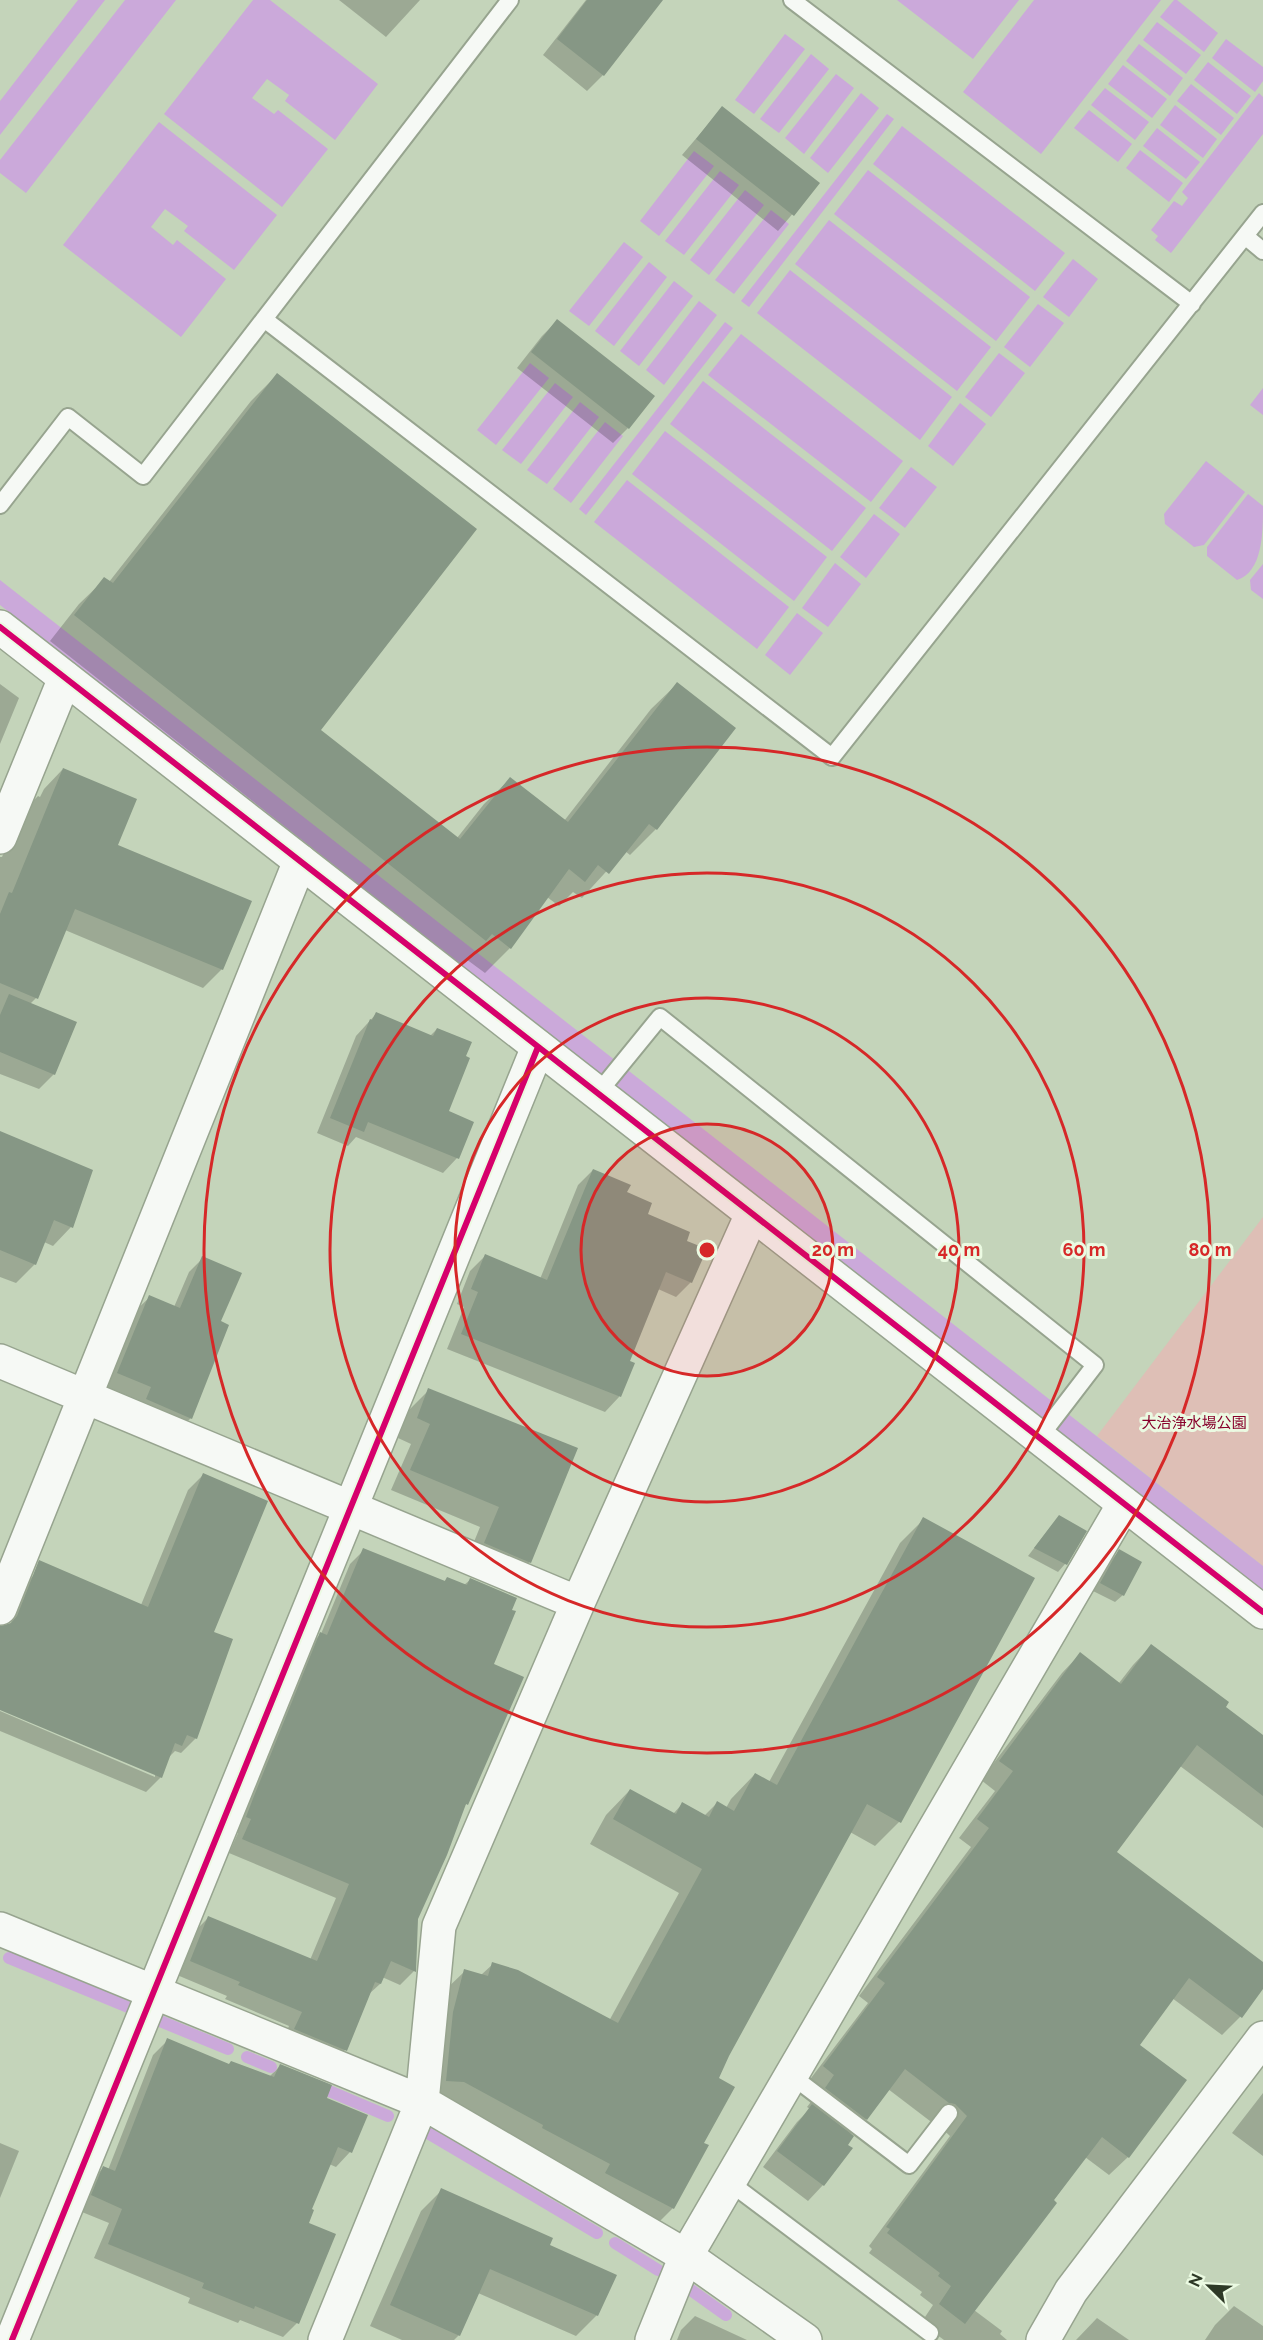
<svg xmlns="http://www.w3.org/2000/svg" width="1263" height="2340" font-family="Raleway,'Noto Sans JP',sans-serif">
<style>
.green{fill:#debfb6}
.water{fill:#cba9da}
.shadow{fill:#0003}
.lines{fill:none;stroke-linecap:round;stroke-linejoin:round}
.stream{stroke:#cba9da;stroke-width:12}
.building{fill:#869785}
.service-casing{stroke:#97a48f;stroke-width:20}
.minor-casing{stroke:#97a48f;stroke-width:36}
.tertiary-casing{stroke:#97a48f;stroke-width:36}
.service{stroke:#f6f9f5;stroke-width:16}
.minor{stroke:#f6f9f5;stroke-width:33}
.tertiary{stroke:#f6f9f5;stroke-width:33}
.cycleway-casing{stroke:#ebfae2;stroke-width:10}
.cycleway{stroke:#d6006c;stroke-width:6}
.ring{fill:none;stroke:#d62828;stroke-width:3}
.labels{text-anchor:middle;stroke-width:6;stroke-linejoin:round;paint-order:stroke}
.park-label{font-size:15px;fill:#88002b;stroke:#ebfae2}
.centre{fill:#d62828;stroke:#ebfae2;stroke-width:3}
.ring-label{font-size:18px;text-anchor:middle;font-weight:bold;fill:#d62828;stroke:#ebfae2;stroke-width:6;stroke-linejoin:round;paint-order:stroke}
</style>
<rect width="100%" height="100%" fill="#c4d4ba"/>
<!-- green -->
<path class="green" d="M1263,1217V1566L1097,1436Z"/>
<!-- water -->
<path class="water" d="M78,0H105L0,135V101Z
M125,0H176L26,193L0,173V160Z
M253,0H270L378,84L335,140L285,101L289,95L267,79L252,98L274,114L278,110L328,149L282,207L164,114Z
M897,0H1019L973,59Z
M1034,0H1161L1041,154L963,92Z
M1174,0H1177L1218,33L1204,52L1160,17Z
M1157,22L1201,55L1186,74L1143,40Z
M785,34L805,49L754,114L735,100Z
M1226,39L1263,67V81L1255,92L1212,58Z
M1139,44L1183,78L1170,96L1126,61Z
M811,54L829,69L779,133L760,119Z
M1208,62L1251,96L1237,114L1194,80Z
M1123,65L1167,99L1152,118L1108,84Z
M836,74L854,88L804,154L785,138Z
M1191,84L1234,118L1221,135L1177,101Z
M1105,88L1149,122L1135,140L1091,105Z
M861,93L879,108L828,173L810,158Z
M1259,93L1263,97V134L1171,253L1155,240L1158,236L1151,230L1174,201L1182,206L1188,198L1182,192Z
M1175,105L1217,139L1203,158L1160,125Z
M1089,110L1132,144L1118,162L1074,128Z
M887,114L894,119L749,307L741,301Z
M159,122L277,215L234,270L184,231L188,226L165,209L151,227L173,245L177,240L226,279L181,337L63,245Z
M902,126L1065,253L1035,291L873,164Z
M1157,128L1200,162L1186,179L1143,146Z
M1140,150L1183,183L1169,202L1126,168Z
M694,151L714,166L659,236L640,221Z
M868,170L1030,297L996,341L834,214Z
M720,171L739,185L684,255L665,241Z
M745,190L764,205L709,275L690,260Z
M771,210L789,224L734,294L715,280Z
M829,220L991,347L957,391L795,264Z
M624,242L643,257L589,326L569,311Z
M1073,259L1098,279L1069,317L1043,297Z
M649,262L667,277L614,346L595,331Z
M790,270L952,397L920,440L757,313Z
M674,281L693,296L639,366L620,351Z
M699,301L717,315L664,385L646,370Z
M1038,304L1064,323L1030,367L1004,347Z
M725,322L733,328L586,515L579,509Z
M741,334L903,461L871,502L708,375Z
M999,353L1025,373L991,417L965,397Z
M530,363L549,378L496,445L477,430Z
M703,381L866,508L832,551L670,424Z
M555,383L573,397L521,464L502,450Z
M1263,388V415L1250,405Z
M580,402L599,417L547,484L527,470Z
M960,403L986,424L953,466L928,446Z
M605,422L623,436L571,503L553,489Z
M665,431L827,557L794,601L632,474Z
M1206,461L1245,492L1204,545L1194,547L1165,524L1164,514Z
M911,467L937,487L905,528L879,508Z
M627,480L789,607L757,649L594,522Z
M1248,494L1263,506C1263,532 1263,572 1237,580L1207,556V547Z
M874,514L900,534L866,578L840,557Z
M835,563L861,584L828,627L802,608Z
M1263,564V599L1251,590L1250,580Z
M0,580L1263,1566V1592L0,605Z
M797,613L823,633L790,675L765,655Z"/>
<!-- shadow -->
<path class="shadow" d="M339,0H420L386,37Z
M586,0H661L603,75L587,91L543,55Z
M722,108L818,184L778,231L682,155Z
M557,321L628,428L613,443L517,368L542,336Z
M277,375L319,731L457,838L484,804L510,779L564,821L651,709L677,684L734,728L656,829L630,855L625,851L582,898L573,892L559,906L547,897L510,948L485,973L466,959L460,965L50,641L79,604L105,579L109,582L251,401Z
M0,684L19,698L0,744Z
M62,770L116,846L222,969L203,988L65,930L36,998L30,1004L54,1074L39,1089L0,1074V857H2L19,815L38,796L40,797L44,789Z
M376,1014L430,1036L437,1029L447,1112L457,1158L443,1173L356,1137L348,1146L317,1133L356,1036Z
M0,1132L71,1227L53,1246L44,1242L35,1264L16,1283L0,1277Z
M593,1170L625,1193L646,1215L685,1241L691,1282L676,1297L658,1289L628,1362L633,1364L619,1397L605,1412L447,1349L464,1307L457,1304L470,1271L485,1256L540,1279L578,1185Z
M203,1258L219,1322L191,1418L177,1431L133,1413L138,1400L104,1386L136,1310L150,1297L174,1307L189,1272Z
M429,1390L576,1449L530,1562L510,1582L465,1564L480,1527L391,1490L411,1444L398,1438L409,1410Z
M203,1475L213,1633L196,1738L181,1753L175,1751L168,1758L161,1777L146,1792L0,1731V1711L155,1777V1773L0,1708V1648L29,1580L44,1565L141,1605L188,1490Z
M924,1519L899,1822L875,1846L850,1832L727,2056L717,2079L702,2144L673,2208L649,2232L423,2104L440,1995L465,1971L481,1975L493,1964L609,2021L679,1893L590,1844L606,1815L630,1790L673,1814L682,1804L704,1816L717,1803L726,1808L731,1799L755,1774L769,1782L900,1543Z
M1052,1525L1085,1531L1065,1564L1058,1572L1028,1556Z
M364,1550L444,1582L447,1578L464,1585L470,1580L492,1665L466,1804L463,1808L417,1919L414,1971L400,1985L382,1977L380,1984L369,1994L345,2050L331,2064L281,2044L289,2026L225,1999L227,1996L177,1975L194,1932L208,1918L310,1960L336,1898L229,1853L238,1833L233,1831L306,1648L321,1634L350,1564Z
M1119,1551L1123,1595L1115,1602L1093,1591L1112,1559Z
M1151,1646L1224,1707L1263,1737V1828L1180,1766L1115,1852L1263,1964V1986L1240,2017L1222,2035L1172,1998L1138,2045L1128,2157L1109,2175L1085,2157L974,2310L1002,2331L1000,2334L1007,2340H944L921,2323L933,2305L920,2295L922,2292L869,2253L872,2249L869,2246L950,2136L936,2123L930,2121L888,2089L866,2119L849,2135L823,2185L808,2201L763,2167L797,2122L810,2109L807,2107L817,2094L805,2086L868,2003L859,1996L971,1847L959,1838L995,1791L981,1780L1062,1673L1080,1654L1119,1683L1133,1665Z
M168,2040L228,2065L269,2077L280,2066L325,2099L350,2152L336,2167L329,2164L310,2210L297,2323L283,2337L240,2320L238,2323L188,2303L190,2298L94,2258L109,2223L77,2210L89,2183L103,2168L108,2170L153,2055Z
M1263,2093V2156L1232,2133Z
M0,2143L19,2151L0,2198Z
M442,2190L548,2246L597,2315L576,2336L478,2293L459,2335L454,2340H402L370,2326L421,2211Z
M1234,2306L1263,2326V2340H1205L1215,2325Z
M695,2316L747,2340H677L681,2330Z
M1097,2318L1129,2340H1076Z"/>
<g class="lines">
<!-- stream -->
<path class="stream" d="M9,1958L128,2007
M160,2021L228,2049
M247,2057L271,2067
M315,2085L388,2116
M428,2133L597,2233
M615,2243L658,2270
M691,2290L726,2315"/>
</g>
<!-- building -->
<path class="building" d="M587,0H663L604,76L557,39Z
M722,106L820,183L794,216L696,139Z
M557,319L655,396L629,429L531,352Z
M277,373L477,529L321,730L460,839L510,777L568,822L677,682L736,728L657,830L649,824L609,874L598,865L585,882L569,869L511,949L492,934L486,941L74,615L104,577L113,583Z
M63,768L137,799L118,845L252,901L223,970L75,909L38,999L0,983V914L9,892L12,893Z
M9,994L77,1022L55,1075L0,1052V1015Z
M376,1012L433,1036L437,1028L472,1042L466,1056L470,1058L449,1111L474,1122L459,1159L368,1122L364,1132L330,1118L370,1019L372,1020Z
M0,1131L93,1170L73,1228L54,1220L36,1265L0,1250Z
M593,1169L631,1185L627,1192L652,1203L648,1214L690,1232L687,1241L707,1249L692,1283L666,1272L630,1361L635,1363L621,1397L461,1334L478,1292L471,1289L485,1254L547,1280Z
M202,1256L242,1273L221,1321L229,1325L192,1419L146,1399L151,1387L117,1373L149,1295L180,1308Z
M428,1388L578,1448L531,1563L484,1543L499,1507L410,1470L430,1424L417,1418Z
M203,1473L268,1501L214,1632L233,1639L197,1739L187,1735L182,1746L175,1743L162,1778L0,1710V1626L11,1623L17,1616L39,1560L148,1607Z
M1059,1515L1087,1531L1067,1565L1034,1548Z
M923,1517L1035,1578L901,1823L867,1804L729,2056L719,2078L735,2087L704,2143L709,2145L674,2209L605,2173L610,2164L542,2128L543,2125L464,2082L446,2081L453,2012L464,1969L488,1976L492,1962L518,1970L618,2023L702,1869L613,1819L630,1789L676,1814L682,1802L709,1817L717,1801L734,1811L755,1773L777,1785Z
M363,1548L445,1581L447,1577L467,1585L470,1578L517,1598L512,1610L516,1611L494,1664L524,1677L468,1805L466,1804L447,1855L418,1919L416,1972L391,1961L381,1984L375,1982L347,2051L294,2029L302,2012L238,1985L240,1982L190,1961L208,1916L317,1961L349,1884L242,1839L251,1819L246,1817L254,1796L320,1632L327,1635Z
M1119,1549L1142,1562L1124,1596L1100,1583Z
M1151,1644L1229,1702L1226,1707L1263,1735V1796L1197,1745L1117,1852L1263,1962V1989L1242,2018L1189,1978L1140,2045L1187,2080L1129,2158L1102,2137L1054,2200L1057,2203L965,2324L939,2304L951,2286L938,2276L940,2273L887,2233L890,2229L886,2227L967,2116L955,2104L949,2103L905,2069L867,2120L825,2088L834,2075L823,2066L885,1983L877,1977L989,1828L977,1819L1013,1771L999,1761L1080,1652L1121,1684Z
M167,2038L229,2064L231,2061L274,2077L280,2064L332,2085L327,2098L368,2115L352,2153L338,2147L312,2209L314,2210L309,2223L336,2234L299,2324L255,2306L254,2309L202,2288L204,2283L108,2244L122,2209L91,2195L103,2166L115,2171Z
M812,2104L854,2136L848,2145L853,2148L824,2186L777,2151Z
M441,2188L553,2238L550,2245L617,2275L598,2316L490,2269L460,2336L390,2305Z"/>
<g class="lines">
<!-- service casing -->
<g class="service-casing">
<path id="service" d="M792,0L1192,304
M1245,236L1263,251
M264,319L832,757L1263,213
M0,505L68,417L143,476L510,0
M598,1093L660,1017L1095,1365L1039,1438
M792,2076L909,2165L949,2113
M729,2182L930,2333"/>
</g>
<!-- minor casing -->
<g class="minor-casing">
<path id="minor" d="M0,837L65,678
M0,1361L578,1603
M0,1608L300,861
M0,1929L422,2102L686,2256L805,2340
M12,2340L538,1047
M325,2340L422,2102L439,1926L578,1603L752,1214
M652,2340L686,2256L1124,1504"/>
</g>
<!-- tertiary casing -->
<g class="tertiary-casing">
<path id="tertiary" d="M0,627L1263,1612
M1043,2340L1071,2291L1263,2038"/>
</g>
<!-- service -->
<use href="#service" class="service"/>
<!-- minor -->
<use href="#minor" class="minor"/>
<!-- tertiary -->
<use href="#tertiary" class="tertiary"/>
<!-- cycleway casing -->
<g class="cycleway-casing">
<path id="cycleway" d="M0,627L1263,1612
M12,2340L538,1047"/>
</g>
<!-- cycleway -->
<use href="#cycleway" class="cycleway"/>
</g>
<!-- distance rings -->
<circle cx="707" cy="1250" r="126" fill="#d62828" fill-opacity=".12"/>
<g class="ring">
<circle cx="707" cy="1250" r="126"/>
<circle cx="707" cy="1250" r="252"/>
<circle cx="707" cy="1250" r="377"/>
<circle cx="707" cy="1250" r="503"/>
</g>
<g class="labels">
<!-- park labels -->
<g class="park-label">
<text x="1194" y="1428">大治浄水場公園</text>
</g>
</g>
<circle cx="707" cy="1250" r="9" class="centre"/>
<g class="ring-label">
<text x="833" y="1256">20 m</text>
<text x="959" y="1256">40 m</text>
<text x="1084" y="1256">60 m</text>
<text x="1210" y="1256">80 m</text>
</g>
<!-- north arrow -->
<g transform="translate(1209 2286) rotate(294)" stroke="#ebfae2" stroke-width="4.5" paint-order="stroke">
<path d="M0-4.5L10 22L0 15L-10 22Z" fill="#2d3926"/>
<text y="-9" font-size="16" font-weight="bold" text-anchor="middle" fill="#2d3926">N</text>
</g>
</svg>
